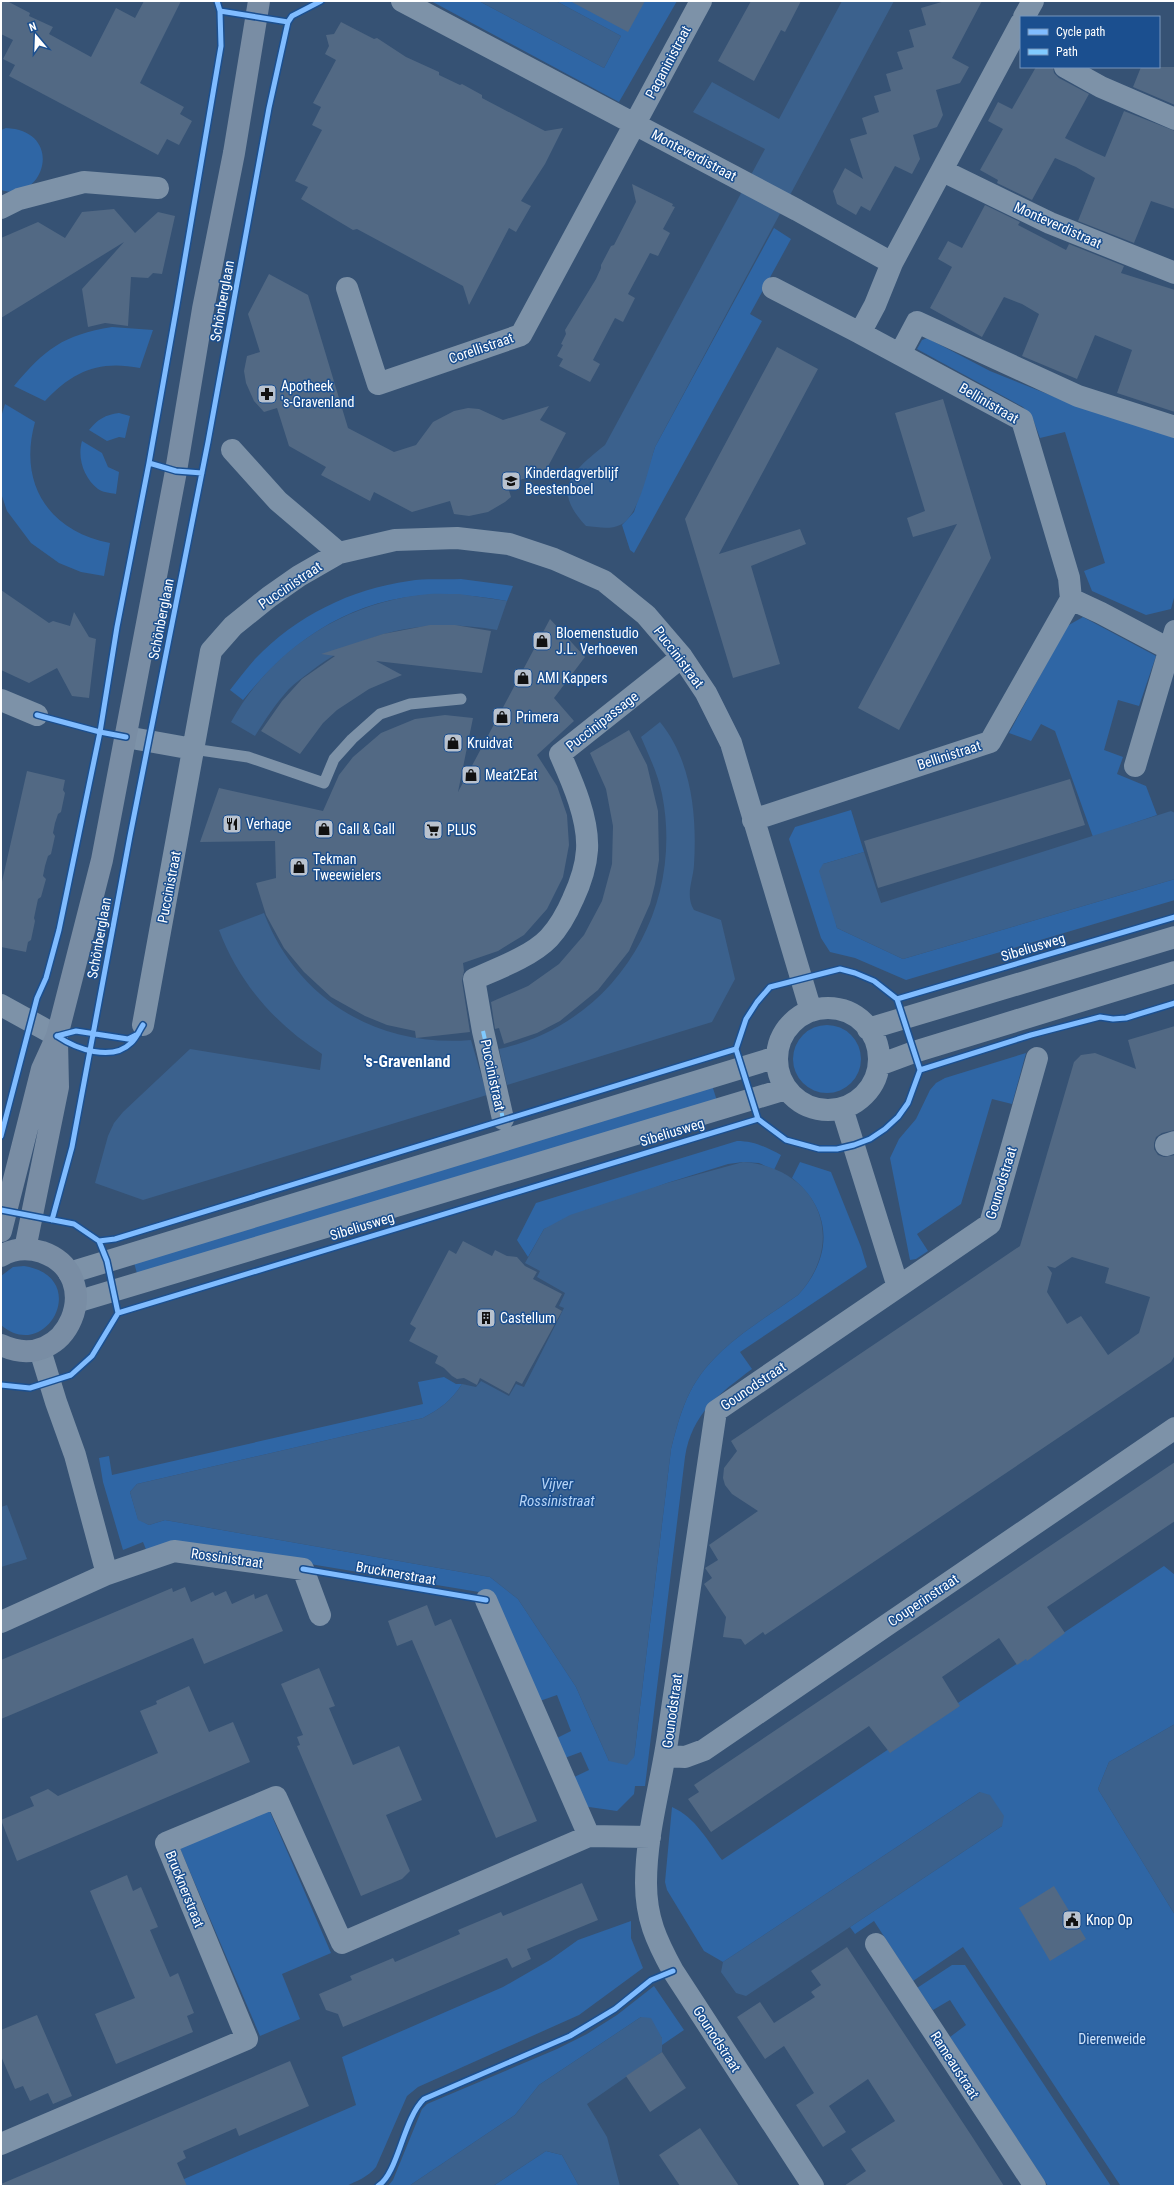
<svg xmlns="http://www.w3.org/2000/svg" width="1176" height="2187" font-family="'Roboto Condensed',sans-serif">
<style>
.green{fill:#2f66a5}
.water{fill:#3b618d}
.building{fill:#526984;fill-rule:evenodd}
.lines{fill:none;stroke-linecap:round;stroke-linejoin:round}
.lane{stroke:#7d92a8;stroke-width:11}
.street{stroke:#7d92a8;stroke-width:22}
.secondary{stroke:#798da4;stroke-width:22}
.quiet{stroke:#80caff;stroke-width:4;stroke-dasharray:8 4;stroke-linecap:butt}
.cycleway-casing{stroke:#1b4f8f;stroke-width:8}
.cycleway{stroke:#80bcff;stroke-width:5}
.labels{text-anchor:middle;stroke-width:3;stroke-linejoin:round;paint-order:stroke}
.street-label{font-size:14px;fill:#fff;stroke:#1b4f8f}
.poi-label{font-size:14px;fill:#fff;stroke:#1b4f8f;text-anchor:start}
.park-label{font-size:14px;fill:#cfe3fa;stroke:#1b4f8f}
.water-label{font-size:15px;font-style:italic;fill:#b5d3f5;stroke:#1b4f8f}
.quarter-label{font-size:16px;font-weight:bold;fill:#fff;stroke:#1b4f8f}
</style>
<rect width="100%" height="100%" fill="#365274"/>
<!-- green -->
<path class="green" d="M431,1H479L604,68L621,36L556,1H677L619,102Z
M6,128C66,131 44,204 1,190V130Z
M774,228L791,239L750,314L762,321L634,553L630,550L622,525L634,512L655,447Z
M112,327L153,330L140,368C99,360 73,371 45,401L14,386C45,349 63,335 112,327Z
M927,338L990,371L1070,403L1175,438V594L1171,609L1146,615L1092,591L1084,571L1105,563L1065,432L1040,438L1033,419L1023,407L917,349L922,340Z
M5,404L35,422C18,483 48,531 110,543L104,576L81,572L59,563L31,543L7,511L1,493V417Z
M119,413L130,416L125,438L119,437L107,441L89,430C98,419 105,415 119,413Z
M82,441L102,453L108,467L119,472L116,494C110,493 102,492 98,489C84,478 77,458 82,441Z
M461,579L513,586L507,601C396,579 314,612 243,700L230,690C238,680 246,669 255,659C296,616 351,589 409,581C426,578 444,580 461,579Z
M1083,617L1156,656L1139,706L1118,700L1104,750L1123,757L1117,774L1146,786L1157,815L1093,837L1055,731L1041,724L1031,741L1009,733L1067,626Z
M851,810L864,852L823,864L837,928L903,959L1175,879V900L906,980L855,958L830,952L821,938L789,839L795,827Z
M793 1059a34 34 0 1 1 68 0a34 34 0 1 1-68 0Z
M1026,1053L1012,1104L992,1099L961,1204L917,1234L928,1251L916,1259L910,1260L890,1158L899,1139L916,1119L930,1090L936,1083L945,1078Z
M712,1085L717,1101L138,1277L133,1259Z
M737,1141C754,1141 766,1147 781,1155L774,1170L759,1163L743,1162L728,1164L667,1183L544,1229L528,1257L517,1240L536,1203Z
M800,1162L831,1172L861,1247L867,1267L740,1352L752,1369C719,1394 692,1413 685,1457L645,1786H635L634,1794L617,1811L582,1806L570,1779L589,1770L581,1752L562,1759L553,1740L571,1731L557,1695L537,1702L491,1594L177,1542L147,1552L143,1542L123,1550L103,1482L99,1458L109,1456L112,1475L423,1404L418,1382L444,1377L456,1384H462C452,1400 440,1409 423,1418L137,1484L130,1492L138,1519L149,1525L165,1520L490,1577L518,1599L557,1658L576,1687L609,1761L634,1757L671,1449C676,1429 681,1410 690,1392C712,1348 760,1322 798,1295C833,1257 833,1211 792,1178Z
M24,1266C93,1277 46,1364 1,1325V1276L13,1267Z
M1164,1566L1175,1575V1724L1109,1762L1098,1789L1175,1915V2186H1124L1120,2185L963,1947L913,1981L874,1921L855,1934L850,1927L1002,1826L980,1792L723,1962L704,1951L667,1890L665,1882L672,1807C696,1818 707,1840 722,1860Z
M268,1807L331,1953L282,1974L300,2019L260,2036L179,1846Z
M631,1921V1938L643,1968L579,2015L418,2087L407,2096L376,2167C368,2177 357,2181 346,2186H168L356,2105L342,2057L503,1987L550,1960L578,1940Z
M952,1965H965L1111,2186H1048L950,2037L966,2025L950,2000L933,2010L917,1988Z
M654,1986L684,2030L662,2045V2038L641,2017L539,2085L515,2115L409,2186H388L393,2180L422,2109L427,2104L557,2049L587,2034L617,2015Z
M546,2151L562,2155L579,2186H493Z"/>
<!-- water -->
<path class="water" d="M479,1H556L621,36L604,68Z
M842,1H894L655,447C649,466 639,517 620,525C610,530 597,527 586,526C550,488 573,471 605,445L765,149L693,112L712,82L779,119Z
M459,594L507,601L497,630C430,618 364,629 310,672C303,677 295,683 289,689C276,703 265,720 255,736L231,722C270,652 339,605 420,595C432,593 446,594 459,594Z
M660,722C692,761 697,816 694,865C693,881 685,895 694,910L721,920L735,979L712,1022L507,1085L499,1049C615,1024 685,909 662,794C658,774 649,756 641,737Z
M1171,811L1175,813V879L903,959L837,928L819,871L823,864L864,852L881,903Z
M264,913C297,1000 379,1048 471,1040L487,1095L143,1200L95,1183L108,1136L114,1123L123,1112L190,1049L320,1070L322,1054C275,1024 239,983 219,930Z
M743,1162C817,1167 849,1239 798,1295C760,1322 712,1348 690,1392C681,1410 676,1429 671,1449L634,1757L627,1765L609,1761L576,1687L557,1658L518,1599L490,1577L165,1520L149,1525L138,1520L130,1492L137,1484L423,1418C440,1409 452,1400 462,1384L476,1387L481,1381L509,1396L516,1384L524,1387L564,1308L559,1306L565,1293L537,1277L540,1271L525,1263L544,1229L570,1215L667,1183Z
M7,1505L27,1559L1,1567V1507Z
M1175,1724V1915L1098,1789L1109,1762Z
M980,1792L990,1795L1004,1816L1002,1826L746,1996L736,1993L721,1972L723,1962Z
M641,2017L651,2018L662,2038V2052L587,2104L607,2137L620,2186H579L562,2155L546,2151L493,2186H409L515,2115L539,2085Z"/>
<!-- building -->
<path class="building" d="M1,1H7L30,13L29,16L53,27L49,34L91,57L116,8L135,18L144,1H181L140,83L184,107L180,114L192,121L179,145L167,139L158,155L9,76L15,65L3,59L13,40L1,34Z
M570,1H645L628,32Z
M751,1H801L785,32L781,30L754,81L718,61Z
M945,1H982L952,58L969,67L960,83L936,90L943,115L937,127L913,135L920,159L912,174L895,166L870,211L861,206L856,215L837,204L833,191L845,168L863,179L850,139L867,134L862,118L879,112L874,96L891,91L886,74L903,69L897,52L914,47L909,30L926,25L921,8Z
M341,22L374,39L377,38L406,57L439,72V75L460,85L462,84L482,95V98L545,131L563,128L545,164L521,201L531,206L516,232L509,228L469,305L463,286L357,229L353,230L301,199L308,187L295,181L322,130L312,125L321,107L313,103L336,60L325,54L329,46L326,35L334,34Z
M1036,67H1053L1054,73L1059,78L1089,94L1065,138L1085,148L1105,157L1124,111L1175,131V209L1151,201L1134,243L1078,221L1095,178L1076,167L1055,158L1032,200L997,183L998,180L980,170L1003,129L988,121L998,102L1012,109Z
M1141,67H1175V105L1133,87Z
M632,184L673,204L672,206L675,207L663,229L670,233L658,256L650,253L628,294L635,298L623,322L615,318L593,360L600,364L590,382L559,366L563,359L557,356L563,345L561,344L566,334L565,330L596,279L601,268V265L611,246L614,245L636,202Z
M985,205L1020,222L1018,225L1066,250L1069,244L1124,266L1121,273L1175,290V412L1117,393L1132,350L1095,335L1077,379L1022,356L1039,314L1022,304L1004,297L982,337L930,308L952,267L938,259L948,241L962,248Z
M114,209L135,233L158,212L175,216L162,274L153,273L148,278L131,277L128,326L105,323L88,327L82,289L124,242L1,318V238L38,222L65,238L82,212Z
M269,274L308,295L348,428L394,452L416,445L433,422L454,411L468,408L479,409L503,420L549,406L540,420L566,433L545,472L507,484L511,497L505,502L488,512L469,516L454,514L450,501L412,512L374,492L370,501L321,475L326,467L289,446L277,408L264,412L254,401L246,383L244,371L247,356L260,352L248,314Z
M777,347L818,369L719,554L800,529L806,544L751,566L780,664L733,678L685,519Z
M943,399L991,558L899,730L858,708L957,524L913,537L907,518L925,511L895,413Z
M1,590L49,623L53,621L70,626L74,612L89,637L96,639L89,698L72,696L57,668L29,683L1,670Z
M550,619L585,657L554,698L574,721L537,755L557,786L567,815L569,845L563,877L547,909L524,935L498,951L463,963L464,971L462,981L470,1032L416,1038L415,1031L387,1025L365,1016L331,997L304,972L284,948L266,915L256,883L276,878L275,841L200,842L219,788L323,811L339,775L353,757L381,733L415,719L445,715L473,718L458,792Z
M430,625H455L491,631L482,673L376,661L402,675L369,689L337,710L323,723L300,754L261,731L282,701L302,679L335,656L321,654L383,634Z
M629,730L647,765L658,811L659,860L655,884L650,904L629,951L598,990L560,1021L537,1033L504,1044L499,1028L495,1029L491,1002L528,986L559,964L584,935L602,901L612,864L613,826L606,789L590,753Z
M27,771L65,780L63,790L65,793L61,812L58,814L55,823L53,833L55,836L51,854L48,856L45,866L43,876L46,879L41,897L38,899L34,918L35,921L31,940L28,942L26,952L1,947V886Z
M1070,779L1085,825L878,888L864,841Z
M1175,1026V1130L1162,1133L1156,1137L1154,1143V1149L1158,1155L1164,1157L1175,1155V1355L1171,1362L765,1635L763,1632L745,1645L741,1639L723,1637L726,1617L704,1584L712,1578L705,1568L718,1560L709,1545L758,1511L732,1494L725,1485L723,1478L724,1468L737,1451L731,1441L1020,1246L1074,1062L1081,1055L1095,1053L1136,1069L1128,1040ZM1072,1257L1109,1268L1105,1283L1150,1297L1139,1333L1108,1355L1081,1316L1067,1324L1047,1292L1052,1273L1047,1266L1055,1268Z
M463,1241L492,1256L495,1250L507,1256L517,1257L525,1266L537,1272L533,1279L562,1294L555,1307L562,1311L522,1384L516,1381L509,1394L480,1378L477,1385L464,1378L457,1379L452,1376L444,1368L435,1363L438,1356L409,1341L416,1328L410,1324L449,1250L456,1254Z
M1175,1462V1521L1047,1607L1065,1633L1027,1661L1026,1659L1017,1665L999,1638L942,1677L960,1706L890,1753L869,1726L711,1832L688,1799L699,1792L694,1785Z
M185,1587L191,1602L213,1592L215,1596L226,1591L232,1604L254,1594L255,1599L267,1594L283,1631L204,1664L193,1638L1,1719V1660L172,1588L173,1592Z
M427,1605L435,1626L451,1619L537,1821L496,1838L412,1640L397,1646L388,1621Z
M319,1668L335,1706L329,1708L353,1765L399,1746L422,1800L386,1815L410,1871L402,1879L361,1896L297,1746L300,1745L297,1737L303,1735L281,1684Z
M189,1686L209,1732L233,1722L250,1762L17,1861L1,1820L34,1806L30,1797L48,1789L58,1796L158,1753L140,1711L157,1704L156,1701Z
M127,1875L133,1891L141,1887L158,1927L150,1930L170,1977L178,1973L194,2013L187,2016L193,2032L116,2064L95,2014L135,1998L90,1891Z
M582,1883L598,1920L527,1949L531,1959L512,1968L507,1958L343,2027L338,2014L326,2010L319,1994L352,1980L350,1976L393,1958L395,1962L460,1934L458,1930L501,1912L503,1916Z
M1054,1886L1086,1939L1050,1961L1019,1908Z
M847,1947L973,2138L1004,2186H844L866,2171L851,2149L895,2121L868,2079L829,2106L846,2132L823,2147L796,2105L814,2093L784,2046L765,2059L737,2017L760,2002L774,2023L815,1997L811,1992L821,1985L811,1971Z
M37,2015L72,2096L53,2104L48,2093L30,2101L23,2086L15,2089L1,2056V2030Z
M662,2052L686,2088L650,2112L626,2076Z
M290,2061L309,2106L239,2136L236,2128L183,2151L186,2158L177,2163L187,2186H1V2184Z
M700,2128L720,2158L739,2186H680L659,2155Z"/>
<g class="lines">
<!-- lane -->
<path class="lane" d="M193,749L248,757L324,783L334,759L352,739L380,714L410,704L461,699"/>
<!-- street -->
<path class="street" d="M402,1L797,210L892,263L1021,23
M1024,17L1033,1
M1065,67L1101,87L1175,119
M943,171L1050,223L1175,273
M1,208L19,199L84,182L158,188
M347,288L378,384L521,335L701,1
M773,288L860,333
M900,354L917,322L1078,396L1175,427
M232,450L278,501L339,553
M1071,599L1101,613L1169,649
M1,700L37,715
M126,737L193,749
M1135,766L1175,631
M753,820L990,742L1071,599L1069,578L1022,420L860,333L875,305L892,263
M1,1005L57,1036
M777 1059a51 51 0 1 1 102 0a51 51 0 1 1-102 0Z
M143,1025L211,651L233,626L269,597L299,576L339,553L395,540L457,538L509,544L554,559L604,581L646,615L682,657L706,693L731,743L811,1011
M868,1029L1175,937
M879,1065L914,1052L1175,972
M503,1119L483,1031L474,979C497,969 532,956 549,938C559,927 567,913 573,899C580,884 586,866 587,850C589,819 572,781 560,754L682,657
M1166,1145L1175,1142
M69,1273L777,1057
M898,1287L990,1224L1037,1058
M76,1302L786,1089
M40,1350L56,1402L75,1455L107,1574
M486,1600L589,1836
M1,1622L107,1574L174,1551L303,1569L320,1615
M665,1756L685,1757L704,1750L1175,1428
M876,1944L1035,2186
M1,2144L247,2039L166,1843L276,1797L342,1943L589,1836L650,1837
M813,2186L673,1971C656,1940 646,1918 646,1883C646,1833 661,1785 668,1736C684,1628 700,1519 716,1411L898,1287L842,1108"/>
<!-- secondary -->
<path class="secondary" d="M1,1231L42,1069L57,1036L102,860L176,471L203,309L234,153L259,1
M25,1249L58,1087L57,1041
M1,1256C14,1248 29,1248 42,1252C108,1275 68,1377 1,1345"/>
<!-- quiet -->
<path class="quiet" d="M483,1031L503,1119"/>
<!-- cycleway casing -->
<g class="cycleway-casing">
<path id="cycleway" d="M220,11L288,22L292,16L321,1
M149,463L176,471L202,473
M37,715L100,732L126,737
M840,969L855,973L874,981L897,999L920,1070L908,1103L898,1117L885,1129L870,1139L854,1145L837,1149H819L786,1140L758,1119L736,1049L746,1019L757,1002L770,987Z
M897,999L1175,917
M57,1036C76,1049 112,1062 131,1043C136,1039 139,1031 143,1025
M57,1036L76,1031L128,1039L138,1034
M920,1070L1031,1035L1100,1017L1113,1019L1126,1018L1175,1003
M1,1136L37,998L46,978L59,930L100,732L117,627L149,463L177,305L221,46L220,11L217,1
M1,1210L74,1224L99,1241L115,1239L736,1049
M52,1220L72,1147L130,836L208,442L269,108L288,22
M99,1241L107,1261L118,1313
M1,1385L30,1388L71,1375L92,1356L118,1313L758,1119
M303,1569L486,1600
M378,2186C398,2174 403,2119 424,2099L570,2036L615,2009L651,1980L673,1971"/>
</g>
<!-- cycleway -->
<use href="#cycleway" class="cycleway"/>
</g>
<!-- icons -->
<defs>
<g id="pharmacy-square" transform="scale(1)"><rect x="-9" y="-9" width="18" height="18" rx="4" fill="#b9c2ce" stroke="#1b4f8f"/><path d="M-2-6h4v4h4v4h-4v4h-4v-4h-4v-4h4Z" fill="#111"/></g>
<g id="school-square" transform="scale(1)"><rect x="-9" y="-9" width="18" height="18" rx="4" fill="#b9c2ce" stroke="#1b4f8f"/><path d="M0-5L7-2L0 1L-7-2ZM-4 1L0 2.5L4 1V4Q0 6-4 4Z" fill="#111"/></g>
<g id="shop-square" transform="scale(1)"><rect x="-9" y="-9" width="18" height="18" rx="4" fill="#b9c2ce" stroke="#1b4f8f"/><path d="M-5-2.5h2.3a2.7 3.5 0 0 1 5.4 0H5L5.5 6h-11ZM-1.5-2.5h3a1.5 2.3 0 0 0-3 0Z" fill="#111"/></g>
<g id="restaurant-square" transform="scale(1)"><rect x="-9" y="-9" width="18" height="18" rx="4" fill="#b9c2ce" stroke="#1b4f8f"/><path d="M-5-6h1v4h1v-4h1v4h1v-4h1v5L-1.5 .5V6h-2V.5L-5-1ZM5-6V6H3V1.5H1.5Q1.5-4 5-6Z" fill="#111"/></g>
<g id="supermarket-square" transform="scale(1)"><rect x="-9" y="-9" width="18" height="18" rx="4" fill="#b9c2ce" stroke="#1b4f8f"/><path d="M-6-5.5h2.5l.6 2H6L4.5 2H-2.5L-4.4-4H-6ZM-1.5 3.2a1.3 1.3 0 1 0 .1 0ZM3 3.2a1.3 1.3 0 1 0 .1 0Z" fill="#111"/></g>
<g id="building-square" transform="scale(1)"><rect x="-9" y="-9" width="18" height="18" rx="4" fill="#b9c2ce" stroke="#1b4f8f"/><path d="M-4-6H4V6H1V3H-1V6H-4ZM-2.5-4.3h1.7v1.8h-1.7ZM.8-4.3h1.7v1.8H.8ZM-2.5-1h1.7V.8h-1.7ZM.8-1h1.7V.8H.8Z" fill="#111"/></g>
<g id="civic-square" transform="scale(1)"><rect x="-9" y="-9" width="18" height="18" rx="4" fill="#b9c2ce" stroke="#1b4f8f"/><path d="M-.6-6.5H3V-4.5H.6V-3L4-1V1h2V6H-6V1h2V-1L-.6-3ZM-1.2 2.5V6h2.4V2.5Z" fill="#111"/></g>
</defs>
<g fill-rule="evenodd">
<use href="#pharmacy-square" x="267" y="394"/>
<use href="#school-square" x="511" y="481"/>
<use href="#shop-square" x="542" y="641"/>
<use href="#shop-square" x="523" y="678"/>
<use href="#shop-square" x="502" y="717"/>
<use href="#shop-square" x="453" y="743"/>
<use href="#shop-square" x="471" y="775"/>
<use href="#restaurant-square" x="232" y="824"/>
<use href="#shop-square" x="324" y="829"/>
<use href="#supermarket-square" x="433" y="830"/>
<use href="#shop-square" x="299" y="867"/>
<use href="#building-square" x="486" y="1318"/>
<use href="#civic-square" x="1072" y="1920"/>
</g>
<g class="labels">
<!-- street labels -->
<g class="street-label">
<text transform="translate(668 62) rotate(-62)" y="5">Paganinistraat</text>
<text transform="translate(694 155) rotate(28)" y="5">Monteverdistraat</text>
<text transform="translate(1058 225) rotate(24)" y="5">Monteverdistraat</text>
<text transform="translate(222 301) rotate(-80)" y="5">Schönberglaan</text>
<text transform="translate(481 348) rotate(-19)" y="5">Corellistraat</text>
<text transform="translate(989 403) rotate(30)" y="5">Bellinistraat</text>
<text transform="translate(290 585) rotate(-34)" y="5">Puccinistraat</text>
<text transform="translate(161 619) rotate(-79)" y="5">Schönberglaan</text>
<text transform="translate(679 657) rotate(53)" y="5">Puccinistraat</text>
<text transform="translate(602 721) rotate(-38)" y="5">Puccinipassage</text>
<text transform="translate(949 755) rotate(-18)" y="5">Bellinistraat</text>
<text transform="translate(169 887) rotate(-79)" y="5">Puccinistraat</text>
<text transform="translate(99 938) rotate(-80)" y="5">Schönberglaan</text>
<text transform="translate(1033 947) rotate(-17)" y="5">Sibeliusweg</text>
<text transform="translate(493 1075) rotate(78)" y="5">Puccinistraat</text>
<text transform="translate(672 1132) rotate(-17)" y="5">Sibeliusweg</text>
<text transform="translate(1001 1183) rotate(-73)" y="5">Gounodstraat</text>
<text transform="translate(362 1226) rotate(-17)" y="5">Sibeliusweg</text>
<text transform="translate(753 1386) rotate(-34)" y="5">Gounodstraat</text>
<text transform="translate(227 1558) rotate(8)" y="5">Rossinistraat</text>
<text transform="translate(396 1573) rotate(10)" y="5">Brucknerstraat</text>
<text transform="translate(923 1600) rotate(-34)" y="5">Couperinstraat</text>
<text transform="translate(672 1711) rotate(-82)" y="5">Gounodstraat</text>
<text transform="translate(185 1889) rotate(68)" y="5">Brucknerstraat</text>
<text transform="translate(717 2039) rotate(57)" y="5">Gounodstraat</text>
<text transform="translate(955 2065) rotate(57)" y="5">Rameaustraat</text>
</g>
<!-- poi labels -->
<g class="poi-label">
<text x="281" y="391">Apotheek<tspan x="281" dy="16">'s-Gravenland</tspan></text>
<text x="525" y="478">Kinderdagverblijf<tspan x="525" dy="16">Beestenboel</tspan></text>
<text x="556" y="638">Bloemenstudio<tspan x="556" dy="16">J.L. Verhoeven</tspan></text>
<text x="537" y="683">AMI Kappers</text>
<text x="516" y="722">Primera</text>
<text x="467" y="748">Kruidvat</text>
<text x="485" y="780">Meat2Eat</text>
<text x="246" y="829">Verhage</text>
<text x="338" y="834">Gall &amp; Gall</text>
<text x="447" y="835">PLUS</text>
<text x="313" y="864">Tekman<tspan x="313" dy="16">Tweewielers</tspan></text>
<text x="500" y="1323">Castellum</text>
<text x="1086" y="1925">Knop Op</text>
</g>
<!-- park labels -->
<g class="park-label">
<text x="1112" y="2044">Dierenweide</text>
</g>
<!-- water labels -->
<g class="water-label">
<text x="557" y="1489">Vijver<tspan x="557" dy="17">Rossinistraat</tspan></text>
</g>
<!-- quarter labels -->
<g class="quarter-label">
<text x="407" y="1067">'s-Gravenland</text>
</g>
</g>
<!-- border -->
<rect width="1176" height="2187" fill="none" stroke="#ffffff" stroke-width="4"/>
<!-- legend -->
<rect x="1020" y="16" width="140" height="52" fill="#1b4f8f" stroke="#7695bc"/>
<rect x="1028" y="29" width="20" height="6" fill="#80bcff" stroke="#7695bc"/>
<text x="1056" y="36" font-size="12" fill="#ffffff">Cycle path</text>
<rect x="1028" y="49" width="20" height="6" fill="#80caff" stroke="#7695bc"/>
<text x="1056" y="56" font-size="12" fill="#ffffff">Path</text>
<!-- north arrow -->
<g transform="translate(36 36) rotate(341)" stroke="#1b4f8f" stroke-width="3" paint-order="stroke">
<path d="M0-3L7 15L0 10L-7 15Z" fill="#ffffff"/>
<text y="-6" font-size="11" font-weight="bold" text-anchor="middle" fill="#ffffff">N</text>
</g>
</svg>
